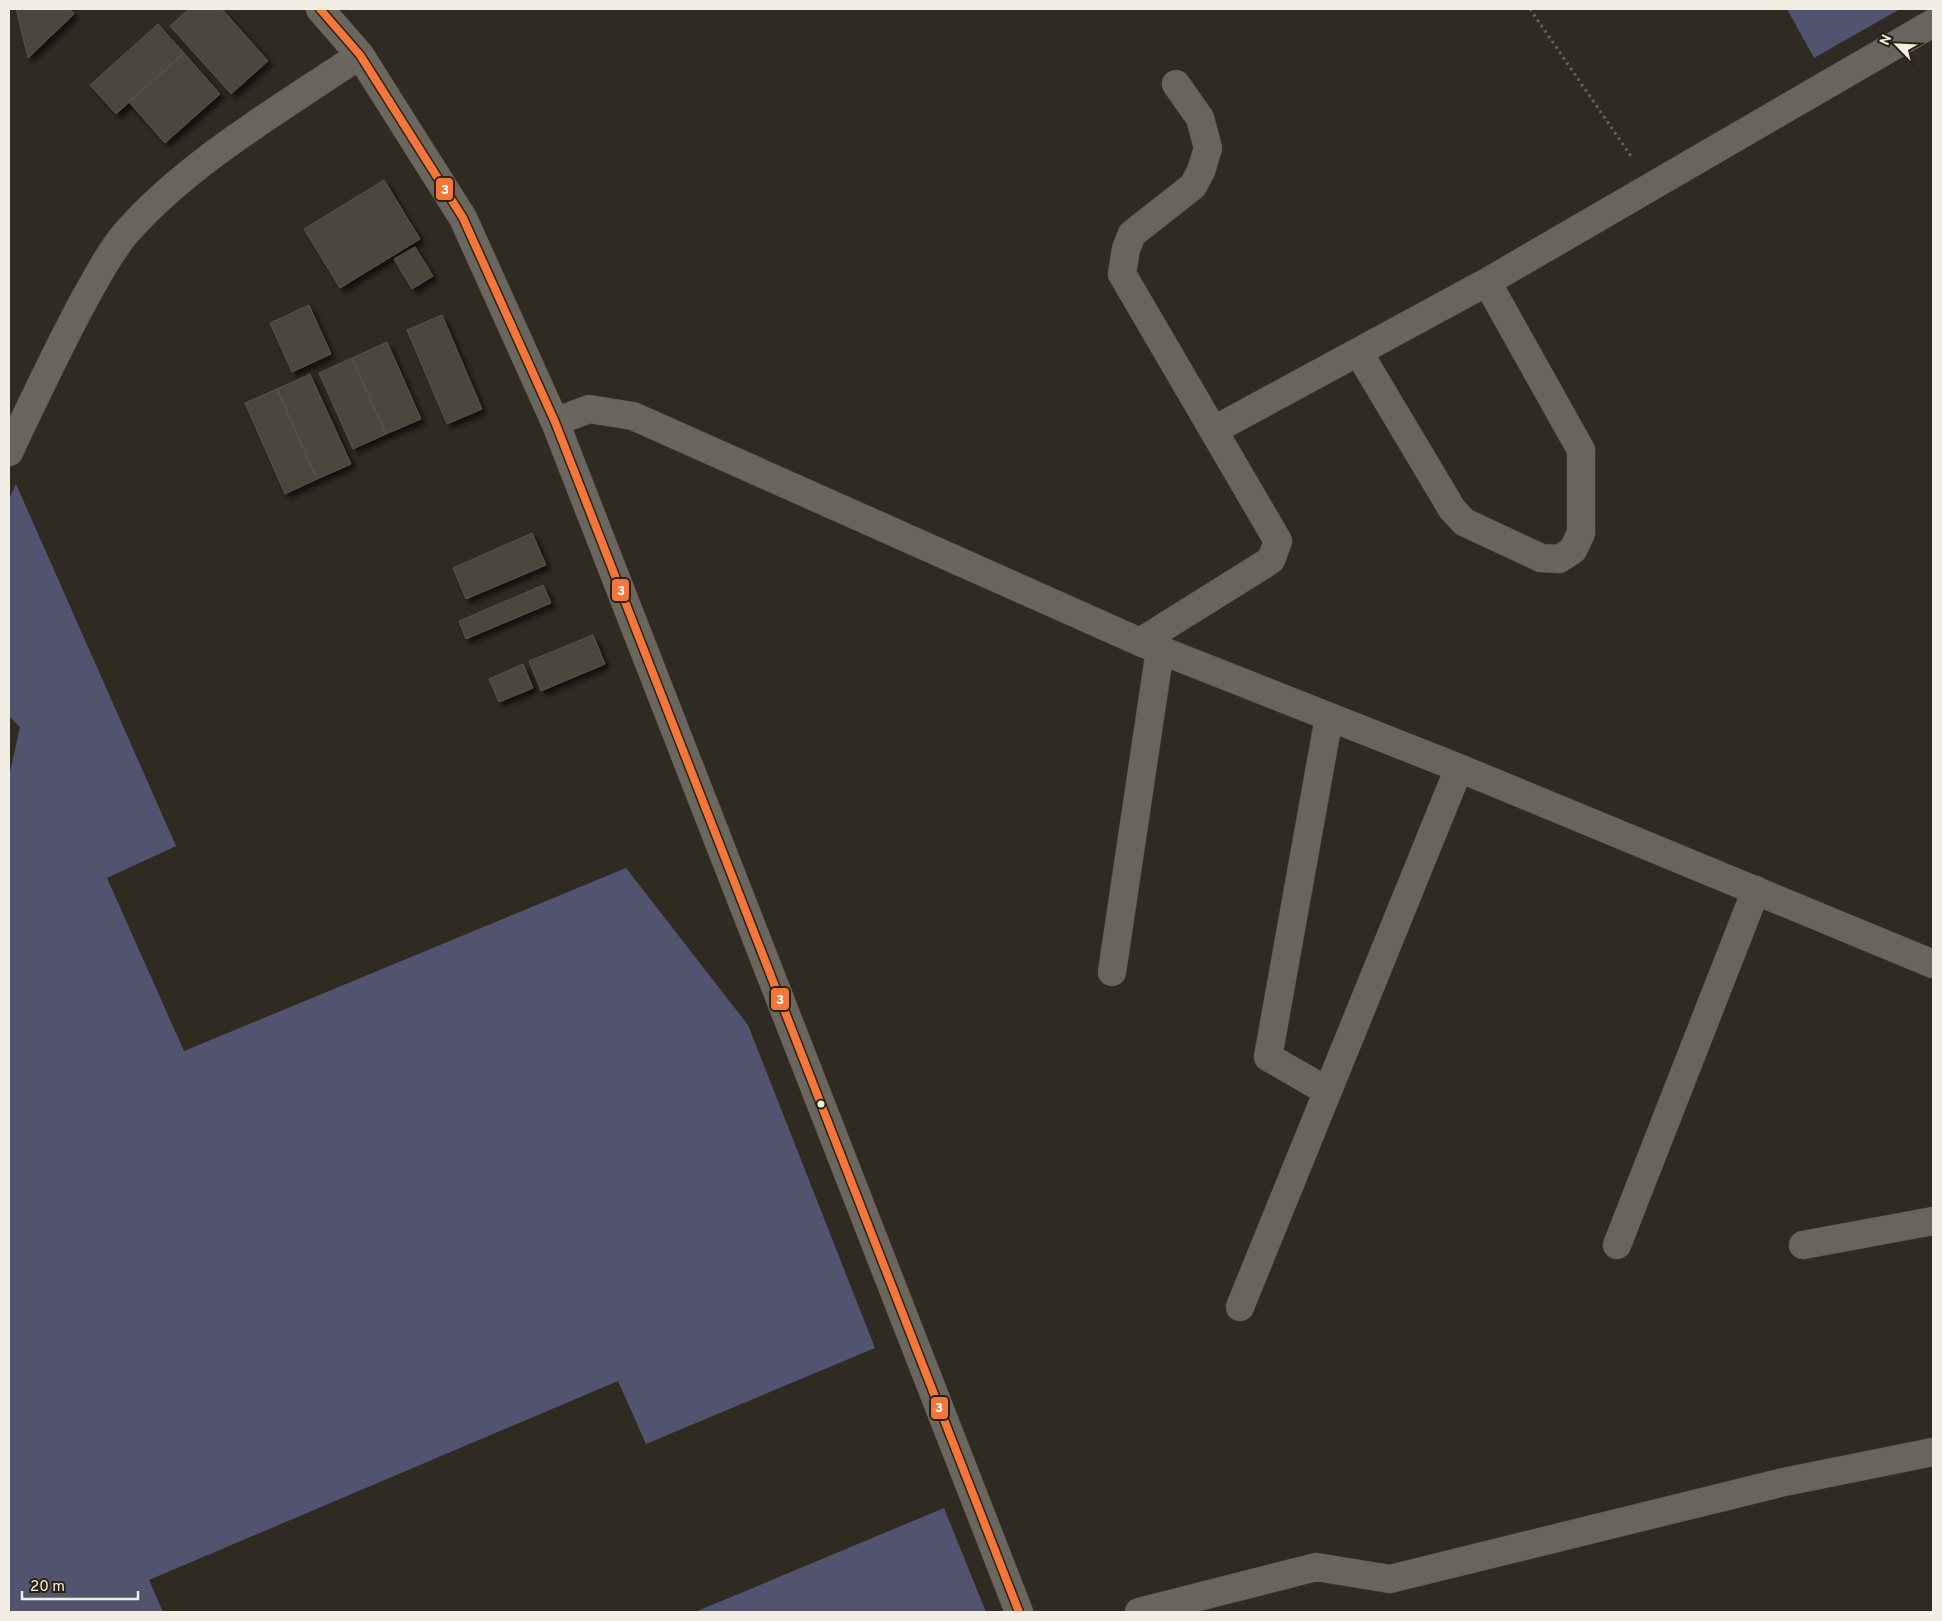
<svg xmlns="http://www.w3.org/2000/svg" width="1942" height="1621" font-family="Overpass,sans-serif">
<style>
.forest{fill:#51536f}
.building{fill:#4c473d;stroke:#57534c;filter:url(#shadow)}
.lines{fill:none;stroke-linecap:round;stroke-linejoin:round}
.street-casing{stroke:#4b473f;stroke-width:29}
.secondary-casing{stroke:#4b473f;stroke-width:29}
.path{stroke:#67645e;stroke-width:3;stroke-dasharray:2.5 4;stroke-linecap:butt}
.street{stroke:#68655e;stroke-width:28}
.secondary{stroke:#6b675e;stroke-width:28}
.bus-1-casing{stroke:#2b2312;stroke-width:11}
.bus-1{stroke:#f5763a;stroke-width:8}
.bus-dot{fill:#f3eee3;stroke:#2b2312;stroke-width:2}
.line-badge{stroke:#2b2312;stroke-width:2}
.badge-label{font-size:14px;text-anchor:middle;font-weight:bold;fill:#fff}
</style>
<defs>
<filter id="shadow"><feDropShadow dx="4.5" dy="4.5" stdDeviation="2.5" flood-color="#0009"/></filter>
</defs>
<rect width="100%" height="100%" fill="#2f2b22"/>
<!-- forest -->
<path class="forest" d="M1787,9H1900L1814,58Z
M16,484L176,846L107,878L184,1051L626,868L748,1025L875,1348L646,1444L618,1381L149,1580L163,1612H9V776L20,727L9,716V499Z
M944,1508L986,1612H695Z"/>
<!-- building -->
<path class="building" d="M16,9H70L74,14L28,58Z
M189,9H222L268,61L231,94L170,26Z
M158,24L184,53L116,114L90,85Z
M184,53L220,94L165,143L129,102Z
M384,180L420,239L340,288L304,229Z
M415,247L433,276L412,289L394,259Z
M309,305L331,354L292,372L270,323Z
M442,315L482,409L447,424L407,330Z
M387,342L421,419L386,434L352,358Z
M352,358L386,434L353,449L319,373Z
M310,374L351,464L317,479L277,389Z
M277,389L317,479L285,494L245,403Z
M532,533L546,565L466,599L453,568Z
M543,585L551,603L466,639L459,621Z
M593,635L605,664L541,691L529,661Z
M523,664L533,688L499,702L489,679Z"/>
<g class="lines">
<!-- street casing -->
<g class="street-casing">
<path id="street" d="M1359,353L1452,509L1464,522L1541,558L1559,559L1573,550L1581,533V450L1487,282
M555,422L589,409L633,416L1140,642L1459,768L1933,964
M1214,430L1487,282L1933,23
M9,452C33,401 57,350 84,300C97,277 109,253 126,233C187,163 283,107 360,55
M1140,642L1271,560L1278,541L1122,274L1126,249L1132,234L1193,186L1201,171L1208,148L1200,118L1176,84
M1112,972L1160,650
M1327,1091L1268,1057L1329,717
M1617,1245L1756,890
M1803,1245L1933,1221
M1240,1307L1459,768
M1139,1612L1316,1567L1390,1579L1784,1482L1933,1452"/>
</g>
<!-- secondary casing -->
<g class="secondary-casing">
<path id="secondary" d="M320,9L360,55L463,218L555,422L1019,1612"/>
</g>
<!-- path -->
<path class="path" d="M1530,9L1633,159"/>
<!-- street -->
<use href="#street" class="street"/>
<!-- secondary -->
<use href="#secondary" class="secondary"/>
<!-- bus-1 casing -->
<g class="bus-1-casing">
<path id="bus-1" d="M320,9L360,55L463,218L555,422L1019,1612"/>
</g>
<!-- bus-1 -->
<use href="#bus-1" class="bus-1"/>
</g>
<!-- markers -->
<circle class="bus-dot" cx="821" cy="1104" r="4.5"/>
<g class="line-badge">
<rect x="435" y="177" width="19" height="24" rx="5" fill="#f5763a"/>
<rect x="611" y="578" width="19" height="24" rx="5" fill="#f5763a"/>
<rect x="770" y="987" width="20" height="24" rx="5" fill="#f5763a"/>
<rect x="930" y="1396" width="19" height="24" rx="5" fill="#f5763a"/>
</g>
<g class="badge-label">
<text x="445" y="194">3</text>
<text x="621" y="595">3</text>
<text x="780" y="1004">3</text>
<text x="939" y="1412">3</text>
</g>
<!-- border -->
<rect width="1942" height="1621" fill="none" stroke="#f3eee3" stroke-width="20"/>
<!-- north arrow -->
<g transform="translate(1897 45) rotate(294)" stroke="#2b2312" stroke-width="4" paint-order="stroke">
<path d="M0-4L9 19L0 12L-9 19Z" fill="#f3eee3"/>
<text y="-8" font-size="14" font-weight="bold" text-anchor="middle" fill="#f3eee3">N</text>
</g>
<!-- scale -->
<path d="M22 1591v8h116v-8" fill="none" stroke="#f3eee3" stroke-width="2.5"/>
<text x="30" y="1591" font-size="15" fill="#f3eee3" stroke="#2b2312" stroke-width="4" paint-order="stroke">20 m</text>
</svg>
